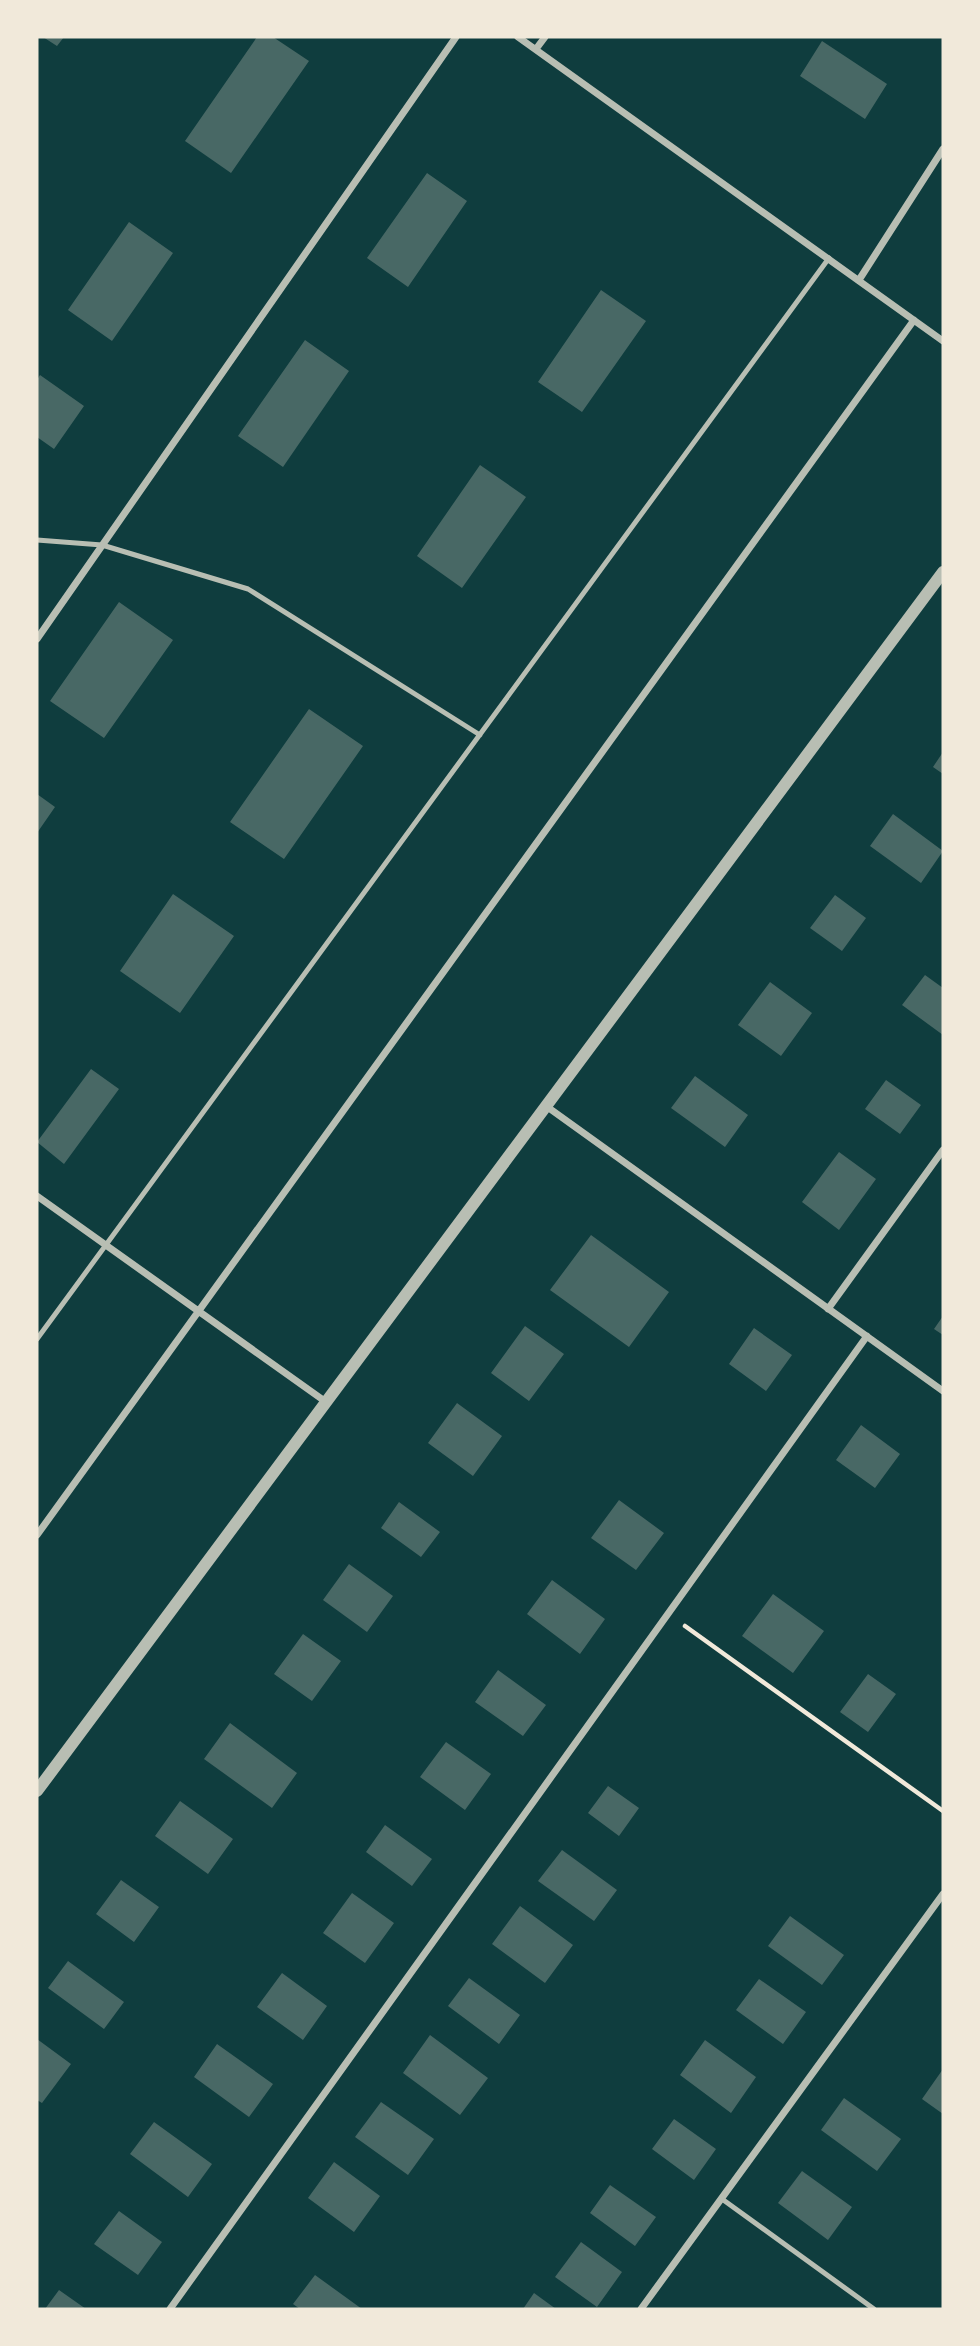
<svg xmlns="http://www.w3.org/2000/svg" width="980" height="2346" font-family="'Source Serif 4',serif">
<style>
.building{fill:#486865}
.lines{fill:none;stroke-linecap:round;stroke-linejoin:round}
.path{stroke:#f1e9da;stroke-width:4.5}
.service{stroke:#b8beb3;stroke-width:5}
.minor{stroke:#b8beb3;stroke-width:7}
.tertiary{stroke:#b8beb3;stroke-width:12}
</style>
<rect width="100%" height="100%" fill="#0f3d3e"/>
<!-- building -->
<path class="building" d="M43,37H64L57,46Z
M257,37H273L309,61L231,173L185,141Z
M822,41L887,84L865,119L800,76Z
M427,173L467,201L408,287L367,258Z
M129,222L173,253L112,341L68,310Z
M601,290L646,321L582,412L538,382Z
M305,340L349,371L283,467L238,436Z
M40,375L84,406L54,449L37,437V380Z
M480,465L526,497L462,588L417,556Z
M119,602L173,640L104,738L50,701Z
M309,709L363,746L284,859L230,822Z
M943,752V774L933,767Z
M37,794L55,807L37,833Z
M893,814L943,851L921,883L870,846Z
M173,894L234,936L180,1013L120,971Z
M835,895L866,918L842,951L810,928Z
M925,975L943,988V1035L902,1005Z
M770,982L812,1013L781,1056L738,1025Z
M91,1069L119,1089L64,1164L37,1142Z
M695,1076L748,1115L725,1147L671,1108Z
M886,1080L921,1105L900,1134L865,1109Z
M839,1152L876,1179L839,1230L802,1202Z
M591,1235L669,1292L629,1347L550,1290Z
M943,1316V1335L934,1329Z
M525,1326L564,1354L529,1401L491,1373Z
M754,1328L792,1355L766,1391L729,1364Z
M457,1403L502,1436L473,1476L428,1443Z
M861,1425L900,1454L875,1488L836,1460Z
M619,1500L664,1533L636,1570L591,1538Z
M399,1502L440,1532L421,1557L381,1528Z
M349,1564L393,1596L367,1632L323,1600Z
M552,1580L605,1619L580,1654L527,1614Z
M773,1594L824,1631L793,1673L742,1636Z
M303,1634L341,1661L312,1701L274,1674Z
M498,1670L546,1705L523,1736L475,1702Z
M868,1674L896,1694L868,1732L840,1712Z
M230,1723L297,1773L272,1808L204,1759Z
M446,1742L491,1774L465,1810L420,1777Z
M608,1786L639,1808L619,1836L588,1813Z
M180,1801L233,1839L208,1874L155,1836Z
M385,1825L432,1859L412,1886L366,1852Z
M562,1850L617,1890L594,1921L538,1881Z
M121,1880L159,1907L134,1942L96,1914Z
M352,1893L394,1923L365,1963L323,1933Z
M520,1906L573,1945L545,1983L492,1944Z
M790,1916L844,1955L822,1985L768,1946Z
M68,1961L124,2002L104,2029L48,1988Z
M282,1973L327,2006L303,2040L257,2007Z
M469,1978L520,2015L499,2044L448,2006Z
M759,1979L806,2012L783,2044L736,2010Z
M430,2035L488,2078L460,2115L403,2073Z
M37,2039L71,2064L42,2103L37,2100Z
M705,2040L756,2077L731,2113L680,2075Z
M217,2044L273,2084L249,2117L194,2077Z
M943,2069V2114L922,2099Z
M844,2098L901,2139L877,2171L821,2130Z
M381,2102L434,2139L408,2175L355,2137Z
M674,2119L716,2149L694,2180L652,2149Z
M154,2122L212,2164L188,2197L130,2154Z
M334,2162L380,2196L354,2232L308,2198Z
M802,2171L852,2207L828,2240L778,2203Z
M610,2185L656,2217L635,2246L590,2213Z
M119,2211L162,2242L138,2275L94,2244Z
M581,2242L622,2272L597,2307L555,2277Z
M315,2275L362,2309H300L293,2304Z
M59,2290L86,2309H45Z
M534,2293L556,2309H523Z"/>
<g class="lines">
<!-- path -->
<path class="path" d="M685,1626L943,1811"/>
<!-- service -->
<path class="service" d="M37,540L102,545L248,589L480,735
M37,1339L829,258
M722,2199L874,2309"/>
<!-- minor -->
<path class="minor" d="M518,37L943,341
M536,49L545,37
M859,280L943,149
M37,639L456,37
M546,1106L943,1391
M37,1196L326,1402
M828,1309L943,1150
M37,1535L914,320
M170,2309L867,1336
M641,2309L943,1894"/>
<!-- tertiary -->
<path class="tertiary" d="M37,1791L943,572"/>
</g>
<!-- border -->
<rect width="980" height="2346" fill="none" stroke="#f1e9da" stroke-width="77"/>
</svg>
